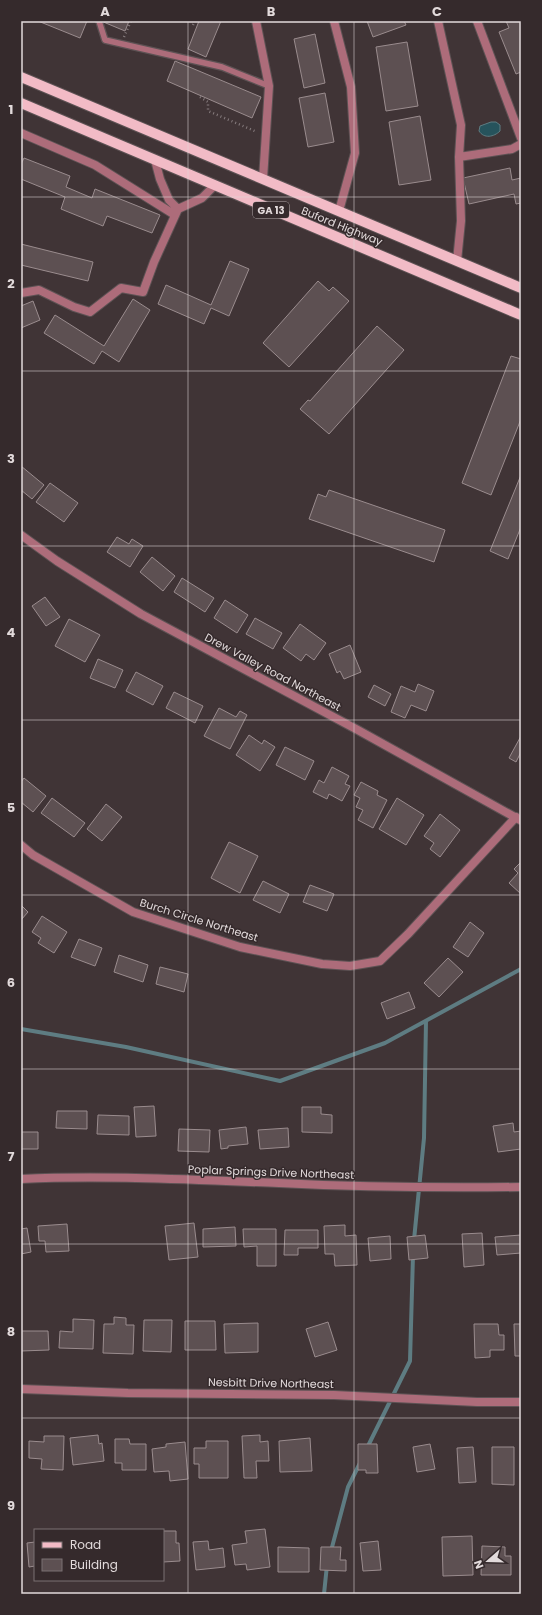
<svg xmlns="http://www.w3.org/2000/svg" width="542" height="1615" font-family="Poppins,sans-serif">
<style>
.water{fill:#26535c;stroke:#5e7c82}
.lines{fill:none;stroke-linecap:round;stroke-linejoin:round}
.stream{stroke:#5e7c82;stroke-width:4}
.building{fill:#5d5052;stroke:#9a8c8e}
.service-casing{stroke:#5d5254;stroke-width:8}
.minor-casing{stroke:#5d5254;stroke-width:10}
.primary-casing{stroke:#5d5254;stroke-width:12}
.path{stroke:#867c7e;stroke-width:2.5;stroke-dasharray:1 3;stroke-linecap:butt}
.service{stroke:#ad6c7a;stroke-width:5.5}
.minor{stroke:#ad6c7a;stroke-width:8}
.primary{stroke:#f2bbc6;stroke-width:10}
.grid{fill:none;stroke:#e2dadb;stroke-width:1;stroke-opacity:0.55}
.labels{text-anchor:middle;stroke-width:3;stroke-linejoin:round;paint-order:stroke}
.shield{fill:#352a2c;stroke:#aea5a6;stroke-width:1}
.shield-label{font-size:10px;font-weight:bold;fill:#e2dadb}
.street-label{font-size:11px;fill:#e2dadb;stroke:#352a2c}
.neatline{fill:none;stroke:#e2dadb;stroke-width:1.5}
.grid-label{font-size:13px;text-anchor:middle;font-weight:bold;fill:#e2dadb}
</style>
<rect width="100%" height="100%" fill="#403436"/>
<!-- water -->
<path class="water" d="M491,122H496L500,125V131C494,137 484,139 479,131L480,126Z"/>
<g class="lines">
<!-- stream -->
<path class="stream" d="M21,1029L126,1047L280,1081L385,1043L521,969
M414,1240L424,1138L426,1021
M367,1448L410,1361L413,1255
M331,1551L348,1487L360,1463
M324,1594L327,1565"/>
</g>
<!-- building -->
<path class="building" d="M38,21H87L80,38Z
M101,21H129L125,31Z
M199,21H221L206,57L188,49Z
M367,21H404L406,25L373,37Z
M506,21H521V72L516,74L499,32L509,28Z
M315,34L325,83L304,88L294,39Z
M407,42L418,106L386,111L376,47Z
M175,61L261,97L252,118L167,81Z
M325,93L334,142L308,147L299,98Z
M420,116L431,180L399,185L389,122Z
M24,158L70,176L66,187L92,198L95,189L160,215L152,233L107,216L103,226L61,209L65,197L21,179V164Z
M510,168L512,180L521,178V203L516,204L514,194L469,204L463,178Z
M21,244L93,262L88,281L21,265Z
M230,261L249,269L229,316L211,308L204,324L158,304L166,285L211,305Z
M318,281L329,291L333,287L349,301L289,367L263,343Z
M133,299L150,310L119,362L102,351L94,364L44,333L55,315L104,346Z
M33,301L40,320L21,328V306Z
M377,326L404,350L329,434L300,409L308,400L310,401Z
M511,356L521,359V419L491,495L462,483Z
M21,466L44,485L32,499L21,490Z
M521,475V527L508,559L490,551Z
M50,483L78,503L64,522L36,502Z
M329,490L445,530L434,562L309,519L318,494L326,497Z
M117,537L129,544L132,539L143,546L130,567L107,552Z
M152,557L175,576L163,591L140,572Z
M182,578L214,598L205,612L174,592Z
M45,597L60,617L46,626L32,606Z
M225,600L248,615L237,633L214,618Z
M255,618L282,633L273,649L246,634Z
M69,619L100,635L85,662L55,646Z
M300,624L326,643L314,660L306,654L301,661L283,648Z
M350,645L361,672L344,679L340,671L337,673L329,654Z
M98,659L123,670L115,688L90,678Z
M136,672L163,686L153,705L126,691Z
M418,684L434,691L426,711L411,705L405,718L391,712L401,686L415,692Z
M374,685L391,694L385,706L368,697Z
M174,692L203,706L195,723L166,708Z
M219,708L236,717L240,711L247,715L230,749L204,736Z
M249,735L262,744L264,740L275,747L260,771L236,755Z
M521,736V752L516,762L509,758Z
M285,747L314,761L305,780L276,765Z
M332,767L349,776L345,784L350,786L342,801L329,794L327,799L313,792L319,780L324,783Z
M24,778L46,796L33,812L21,802V782Z
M361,782L378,791L377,795L387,800L373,828L358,820L363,810L356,807L360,798L354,795Z
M52,798L85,823L74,837L41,813Z
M397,798L424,815L406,845L379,829Z
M106,804L122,817L102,841L87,829Z
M440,814L460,830L440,857L430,849L434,843L424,836Z
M229,842L258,856L240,893L211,878Z
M521,862V894L509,883L518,873L514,869Z
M263,881L289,894L280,913L253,900Z
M310,885L334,894L327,911L303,902Z
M21,905L28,912L21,920Z
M42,916L67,932L54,953L38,943L41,938L32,932Z
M470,922L484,933L468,957L453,947Z
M79,939L102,948L95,966L71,957Z
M119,955L148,965L143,982L114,972Z
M448,958L463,972L439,997L424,983Z
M160,967L188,974L184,992L156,984Z
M409,992L415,1008L387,1019L381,1003Z
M154,1106L156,1136L136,1137L134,1107Z
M302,1107H321V1114L332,1115V1133L302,1132Z
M57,1111H87V1129L56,1128Z
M98,1115L129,1116V1135L97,1134Z
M513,1123L514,1132L521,1131V1149L498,1152L493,1126Z
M246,1127L248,1144L228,1146V1148L221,1149L219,1130Z
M288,1128L289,1147L260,1149L258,1130Z
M179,1129L210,1130L209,1152L178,1151Z
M21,1132H38V1149H21Z
M194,1223L198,1257L169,1260L165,1226Z
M67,1224L69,1251L46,1252L45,1241H39L38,1226Z
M345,1225V1236L356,1235L357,1265L335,1266L334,1254H325L324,1226Z
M235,1227L236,1246L203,1247V1229Z
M27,1228L31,1252L21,1254V1229Z
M243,1229H276V1266H257V1246L244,1247Z
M285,1230H318V1248H298V1255H284Z
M482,1233L484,1265L464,1267L462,1234Z
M425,1235L428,1258L409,1260L407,1237Z
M521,1235V1253L497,1255L495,1237Z
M390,1236L391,1259L370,1261L368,1238Z
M114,1317L126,1318V1325H134L133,1354L103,1353L104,1324H114Z
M73,1319L94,1320L93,1349L59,1348L60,1331L73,1332Z
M144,1320H172L171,1352L143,1351Z
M185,1321H215L216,1350H185Z
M328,1322L337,1350L315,1357L306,1329Z
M258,1323V1352L225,1353L224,1324Z
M474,1324H498L499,1335H504V1350H490V1357L475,1358Z
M514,1324H521V1356H515Z
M21,1331H48L49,1350L21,1351Z
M98,1435L99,1444L102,1443L104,1461L73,1465L70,1438Z
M260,1435V1442L268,1441L269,1461H256L257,1478H244L242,1436Z
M44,1436H64L63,1470L41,1469L42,1459L29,1458V1441L44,1442Z
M310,1438L312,1471L280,1472L279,1441Z
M115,1439H129L130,1444H146V1470H122V1463H115Z
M206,1441H228V1478H199V1464H194V1448H206Z
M185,1442L188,1479L170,1481L169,1471L154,1472L152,1449L166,1447V1444Z
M358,1444H377L378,1473H366V1470H358Z
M430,1444L435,1469L417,1472L413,1447Z
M473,1447L476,1482L459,1483L457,1448Z
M492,1447H514V1485L492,1484Z
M265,1529L270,1567L247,1570L246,1564L235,1565L232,1545L247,1543L245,1531Z
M163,1531H176V1543H179L180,1561L163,1562Z
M472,1536L473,1575L443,1576L442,1537Z
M208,1541L209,1550L223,1548L225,1567L196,1570L193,1542Z
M378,1541L381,1570L363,1571L360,1543Z
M35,1542V1566L29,1567L27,1543Z
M482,1546L505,1547V1556H511V1575H481Z
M278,1547L309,1548V1572H278Z
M321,1547H341L340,1560H346V1571L320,1570Z"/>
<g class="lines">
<!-- service casing -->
<g class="service-casing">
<path id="service" d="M99,21L105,40L222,67L269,86"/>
</g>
<!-- minor casing -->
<g class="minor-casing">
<path id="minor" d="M256,21L269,86L263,179
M334,21L351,87L355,153L339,211
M438,21L461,125L459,157L461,221L457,261
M477,21L521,138
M21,133L95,165L175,215
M459,157L512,149L521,144
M155,160L160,179L169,200L178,209
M21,293L39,290L74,307L90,312L121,288L143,292L154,262L178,209L202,198L214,186
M21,535L57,561L141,614L356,729L520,820
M21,845L33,855L133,912L240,947L322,964L350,966L380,961L408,934L516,817
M21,1179C107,1175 193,1180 279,1183C359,1187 440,1188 521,1187
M21,1389L128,1393L334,1395L477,1402H521"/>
</g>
<!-- primary casing -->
<g class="primary-casing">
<path id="primary" d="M21,77L521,288
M21,103L521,315"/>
</g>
<!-- path -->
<path class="path" d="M193,25L195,21
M124,37L131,21
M200,97L208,102V111L257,132"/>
<!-- service -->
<use href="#service" class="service"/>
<!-- minor -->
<use href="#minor" class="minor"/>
<!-- primary -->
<use href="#primary" class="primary"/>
</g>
<!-- grid -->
<path class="grid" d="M188,21V1594M354,21V1594M21,197H521M21,371H521M21,546H521M21,720H521M21,895H521M21,1069H521M21,1244H521M21,1418H521"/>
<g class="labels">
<!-- shield labels -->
<rect class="shield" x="253" y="202" width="36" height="16" rx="3"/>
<g class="shield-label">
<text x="271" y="214">GA 13</text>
</g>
<!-- street labels -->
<g class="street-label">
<text transform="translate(342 226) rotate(22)" y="4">Buford Highway</text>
<text transform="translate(273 672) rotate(28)" y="4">Drew Valley Road Northeast</text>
<text transform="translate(199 920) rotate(17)" y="4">Burch Circle Northeast</text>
<text transform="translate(271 1172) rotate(2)" y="4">Poplar Springs Drive Northeast</text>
<text transform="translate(271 1383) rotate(1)" y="4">Nesbitt Drive Northeast</text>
</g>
</g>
<!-- border -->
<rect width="542" height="1615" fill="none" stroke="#352a2c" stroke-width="44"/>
<!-- legend -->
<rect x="34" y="1529" width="130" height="52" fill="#352a2c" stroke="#7a7072"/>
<rect x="42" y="1542" width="20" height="6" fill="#f2bbc6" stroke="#7a7072"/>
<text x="70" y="1549" font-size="12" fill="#e2dadb">Road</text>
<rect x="42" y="1559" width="20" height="12" fill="#5d5052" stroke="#7a7072"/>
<text x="70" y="1569" font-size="12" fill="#e2dadb">Building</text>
<!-- north arrow -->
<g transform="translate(488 1561) rotate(250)" stroke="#352a2c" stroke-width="3" paint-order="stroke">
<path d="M0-3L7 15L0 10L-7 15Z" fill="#e2dadb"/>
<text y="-6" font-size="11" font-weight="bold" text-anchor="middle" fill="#e2dadb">N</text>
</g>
<rect x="22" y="22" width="498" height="1571" class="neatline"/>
<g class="grid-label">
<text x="105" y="16">A</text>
<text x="271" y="16">B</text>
<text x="437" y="16">C</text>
<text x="11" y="114">1</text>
<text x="11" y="288">2</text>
<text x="11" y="463">3</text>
<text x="11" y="637">4</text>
<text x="11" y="812">5</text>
<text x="11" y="987">6</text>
<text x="11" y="1161">7</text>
<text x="11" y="1336">8</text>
<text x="11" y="1510">9</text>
</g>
</svg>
